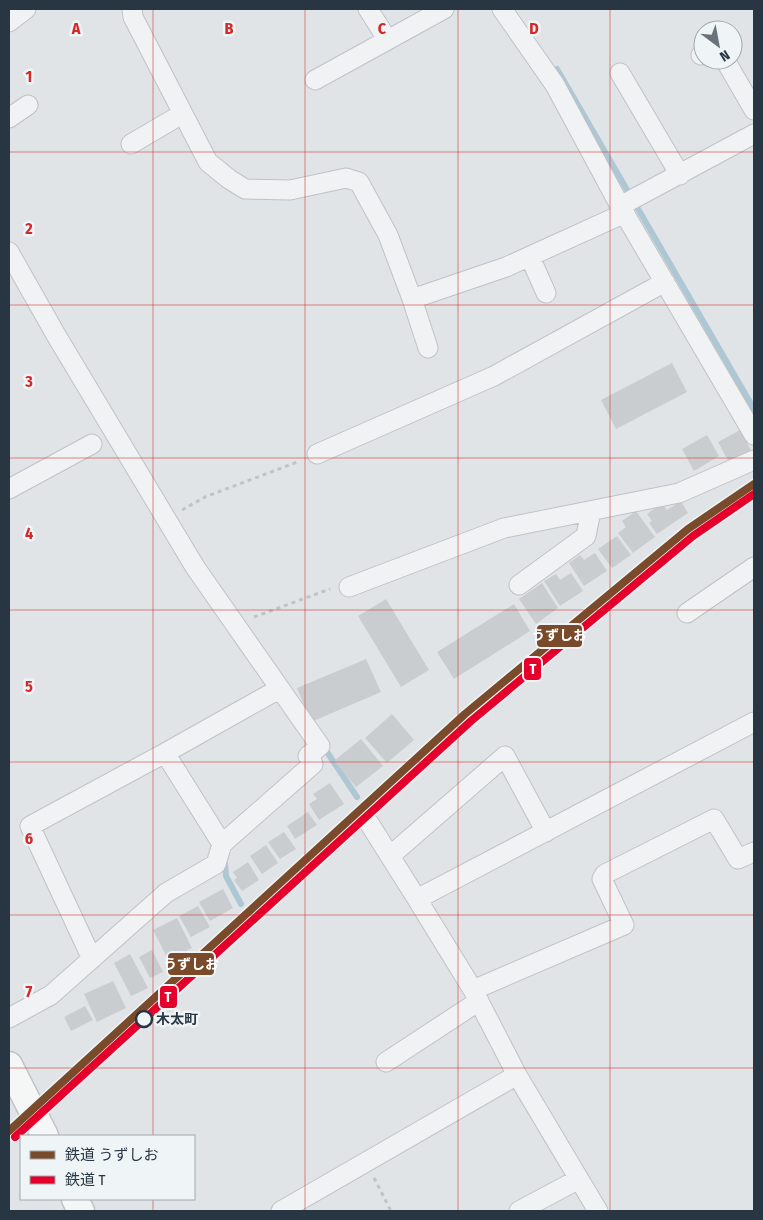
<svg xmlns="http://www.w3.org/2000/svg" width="763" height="1220" font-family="'Fira Sans Condensed','Noto Sans JP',sans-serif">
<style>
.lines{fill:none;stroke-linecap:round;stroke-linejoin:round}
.stream{stroke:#aec7d4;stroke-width:6}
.building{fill:#cacdcf}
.street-casing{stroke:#bfc2c5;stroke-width:21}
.secondary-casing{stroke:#bfc2c5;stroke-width:29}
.path{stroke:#c0c4c7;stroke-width:3;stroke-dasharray:4 4;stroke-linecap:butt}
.street{stroke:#f1f2f3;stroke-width:19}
.secondary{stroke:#f5f6f6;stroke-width:26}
.rail-1-casing{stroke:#eff4f7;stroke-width:11}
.rail-2-casing{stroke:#eff4f7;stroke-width:11}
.rail-1{stroke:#7a4b2a;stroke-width:8}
.rail-2{stroke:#e4002b;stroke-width:8}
.grid{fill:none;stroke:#d62828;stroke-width:1;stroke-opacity:0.55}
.stop-dot{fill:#eff4f7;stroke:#273642;stroke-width:2.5}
.labels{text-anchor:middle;stroke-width:5;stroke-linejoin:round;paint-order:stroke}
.stop-label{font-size:14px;font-weight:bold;fill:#273642;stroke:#eff4f7;text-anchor:start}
.grid-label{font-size:16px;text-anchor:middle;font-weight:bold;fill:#d62828;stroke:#eff4f7;stroke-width:5;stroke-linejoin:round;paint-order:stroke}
.line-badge{stroke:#eff4f7;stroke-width:2}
.badge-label{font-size:14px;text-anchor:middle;font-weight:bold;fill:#fff}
</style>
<rect width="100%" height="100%" fill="#e1e4e7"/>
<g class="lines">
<!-- stream -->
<path class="stream" d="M557,69L754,409
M323,746L357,797
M225,863L226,876L241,904"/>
</g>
<!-- building -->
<path class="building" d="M672,363L687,392L616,429L601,400Z
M740,430L752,452L730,464L718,442Z
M707,435L719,456L694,471L682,449Z
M681,501L688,513L657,534L649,523L652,521L647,514L662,503L667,510Z
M636,511L655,537L633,553L618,533L626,527L622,521Z
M617,536L631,555L612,568L598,549Z
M595,553L607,571L584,586L569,563L580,555L584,560Z
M571,573L583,591L560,606L544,581L556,574L560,580Z
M542,583L558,608L536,624L519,599Z
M386,599L429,670L401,687L358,616Z
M514,604L530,631L454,679L437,652Z
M366,659L381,692L311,722L297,688Z
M392,714L414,740L387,763L365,738Z
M361,739L383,766L356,787L334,761Z
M330,783L344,804L319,820L309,804L317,799L313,794Z
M308,812L317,825L295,839L287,826Z
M284,832L296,849L280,859L268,842Z
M266,845L278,863L262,874L250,856Z
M248,862L259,880L242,891L234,880L237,878L233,872Z
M223,889L233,908L210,921L199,902Z
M198,906L210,927L191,937L179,916Z
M177,918L192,948L178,955L180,959L170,963L153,930Z
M152,950L163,972L150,978L139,957Z
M130,954L148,988L131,996L114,963Z
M113,981L126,1008L97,1022L84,994Z
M85,1006L93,1020L71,1031L64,1017Z"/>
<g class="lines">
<!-- street casing -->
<g class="street-casing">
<path id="street" d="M132,9L133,17L208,162L229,179L245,189L290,190L346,178L359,182L388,235L412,299
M368,9L387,39
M502,9L555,85L620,206L754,435
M9,22L26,9
M701,55L703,54
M725,60L754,110
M620,73L680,175
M315,80L444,9
M9,118L28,105
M131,144L182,114
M620,206L754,134
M9,252L56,335L195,567L320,746L308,756L313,764L222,844L216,864L166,893L51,995L9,1018
M530,257L546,293
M428,348L412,299L506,267L625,213
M317,454L494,376L665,282
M9,489L92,444
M519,585L586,536L591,511
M349,587L504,528L679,493L754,460
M687,613L754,567
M369,823L417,899
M222,844L165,753L279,689
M390,856L505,756L546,832
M92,959L30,826L165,753
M473,990L624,925L602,879L605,874L714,819L738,859L754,852
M386,1062L479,1001
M281,1211L517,1075
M519,1211L579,1179
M598,1211L517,1075L473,990L417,899L754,722"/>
</g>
<!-- secondary casing -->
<g class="secondary-casing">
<path id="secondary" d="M9,1065L45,1136
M75,1199L81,1211"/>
</g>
<!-- path -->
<path class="path" d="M182,510L205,497L300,461
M254,617L330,589
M121,1044L126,1040
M374,1178L391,1211"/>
<!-- street -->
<use href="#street" class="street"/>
<!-- secondary -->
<use href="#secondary" class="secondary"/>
<!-- rail-1 casing -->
<g class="rail-1-casing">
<path id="rail-1" d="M9,1131L465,714L688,529L754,484"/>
</g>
<!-- rail-2 casing -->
<g class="rail-2-casing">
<path id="rail-2" d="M15,1137L471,721L693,536L754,494"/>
</g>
<!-- rail-1 -->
<use href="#rail-1" class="rail-1"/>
<!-- rail-2 -->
<use href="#rail-2" class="rail-2"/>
</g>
<!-- grid -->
<path class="grid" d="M153,9V1136M305,9V1211M458,9V1211M610,9V1211M9,152H754M9,305H754M9,458H754M9,610H754M9,762H754M9,915H754M9,1068H754M153,1199V1211"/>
<!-- markers -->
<circle class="stop-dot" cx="144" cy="1019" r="8"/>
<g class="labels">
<!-- stop labels -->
<g class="stop-label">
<text x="156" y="1024">木太町</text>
</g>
</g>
<g class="grid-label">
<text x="76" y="34">A</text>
<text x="229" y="34">B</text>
<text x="382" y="34">C</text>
<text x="534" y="34">D</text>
<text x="29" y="82">1</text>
<text x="29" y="234">2</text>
<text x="29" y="387">3</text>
<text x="29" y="539">4</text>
<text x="29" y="692">5</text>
<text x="29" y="844">6</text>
<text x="29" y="997">7</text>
</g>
<g class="line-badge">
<rect x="536" y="624" width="47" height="24" rx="5" fill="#7a4b2a"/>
<rect x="523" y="657" width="19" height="24" rx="5" fill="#e4002b"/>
<rect x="167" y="952" width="48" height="24" rx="5" fill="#7a4b2a"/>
<rect x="159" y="985" width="19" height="24" rx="5" fill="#e4002b"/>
</g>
<g class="badge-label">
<text x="559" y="640">うずしお</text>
<text x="533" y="674">T</text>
<text x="191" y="969">うずしお</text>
<text x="168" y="1002">T</text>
</g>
<!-- border -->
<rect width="763" height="1220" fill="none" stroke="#273642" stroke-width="20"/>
<!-- legend -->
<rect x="20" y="1135" width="175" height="65" fill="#eff4f7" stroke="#9fa8af"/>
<rect x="30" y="1151" width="25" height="8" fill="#7a4b2a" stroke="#9fa8af"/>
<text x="65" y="1160" font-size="15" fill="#273642">鉄道 うずしお</text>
<rect x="30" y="1176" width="25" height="8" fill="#e4002b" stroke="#9fa8af"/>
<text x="65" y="1185" font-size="15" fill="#273642">鉄道 T</text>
<!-- north arrow -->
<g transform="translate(718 45) rotate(148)"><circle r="24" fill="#eff4f7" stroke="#9fa8af"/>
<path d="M0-4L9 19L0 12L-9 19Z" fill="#68737c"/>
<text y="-8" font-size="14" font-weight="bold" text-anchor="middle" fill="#273642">N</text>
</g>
</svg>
